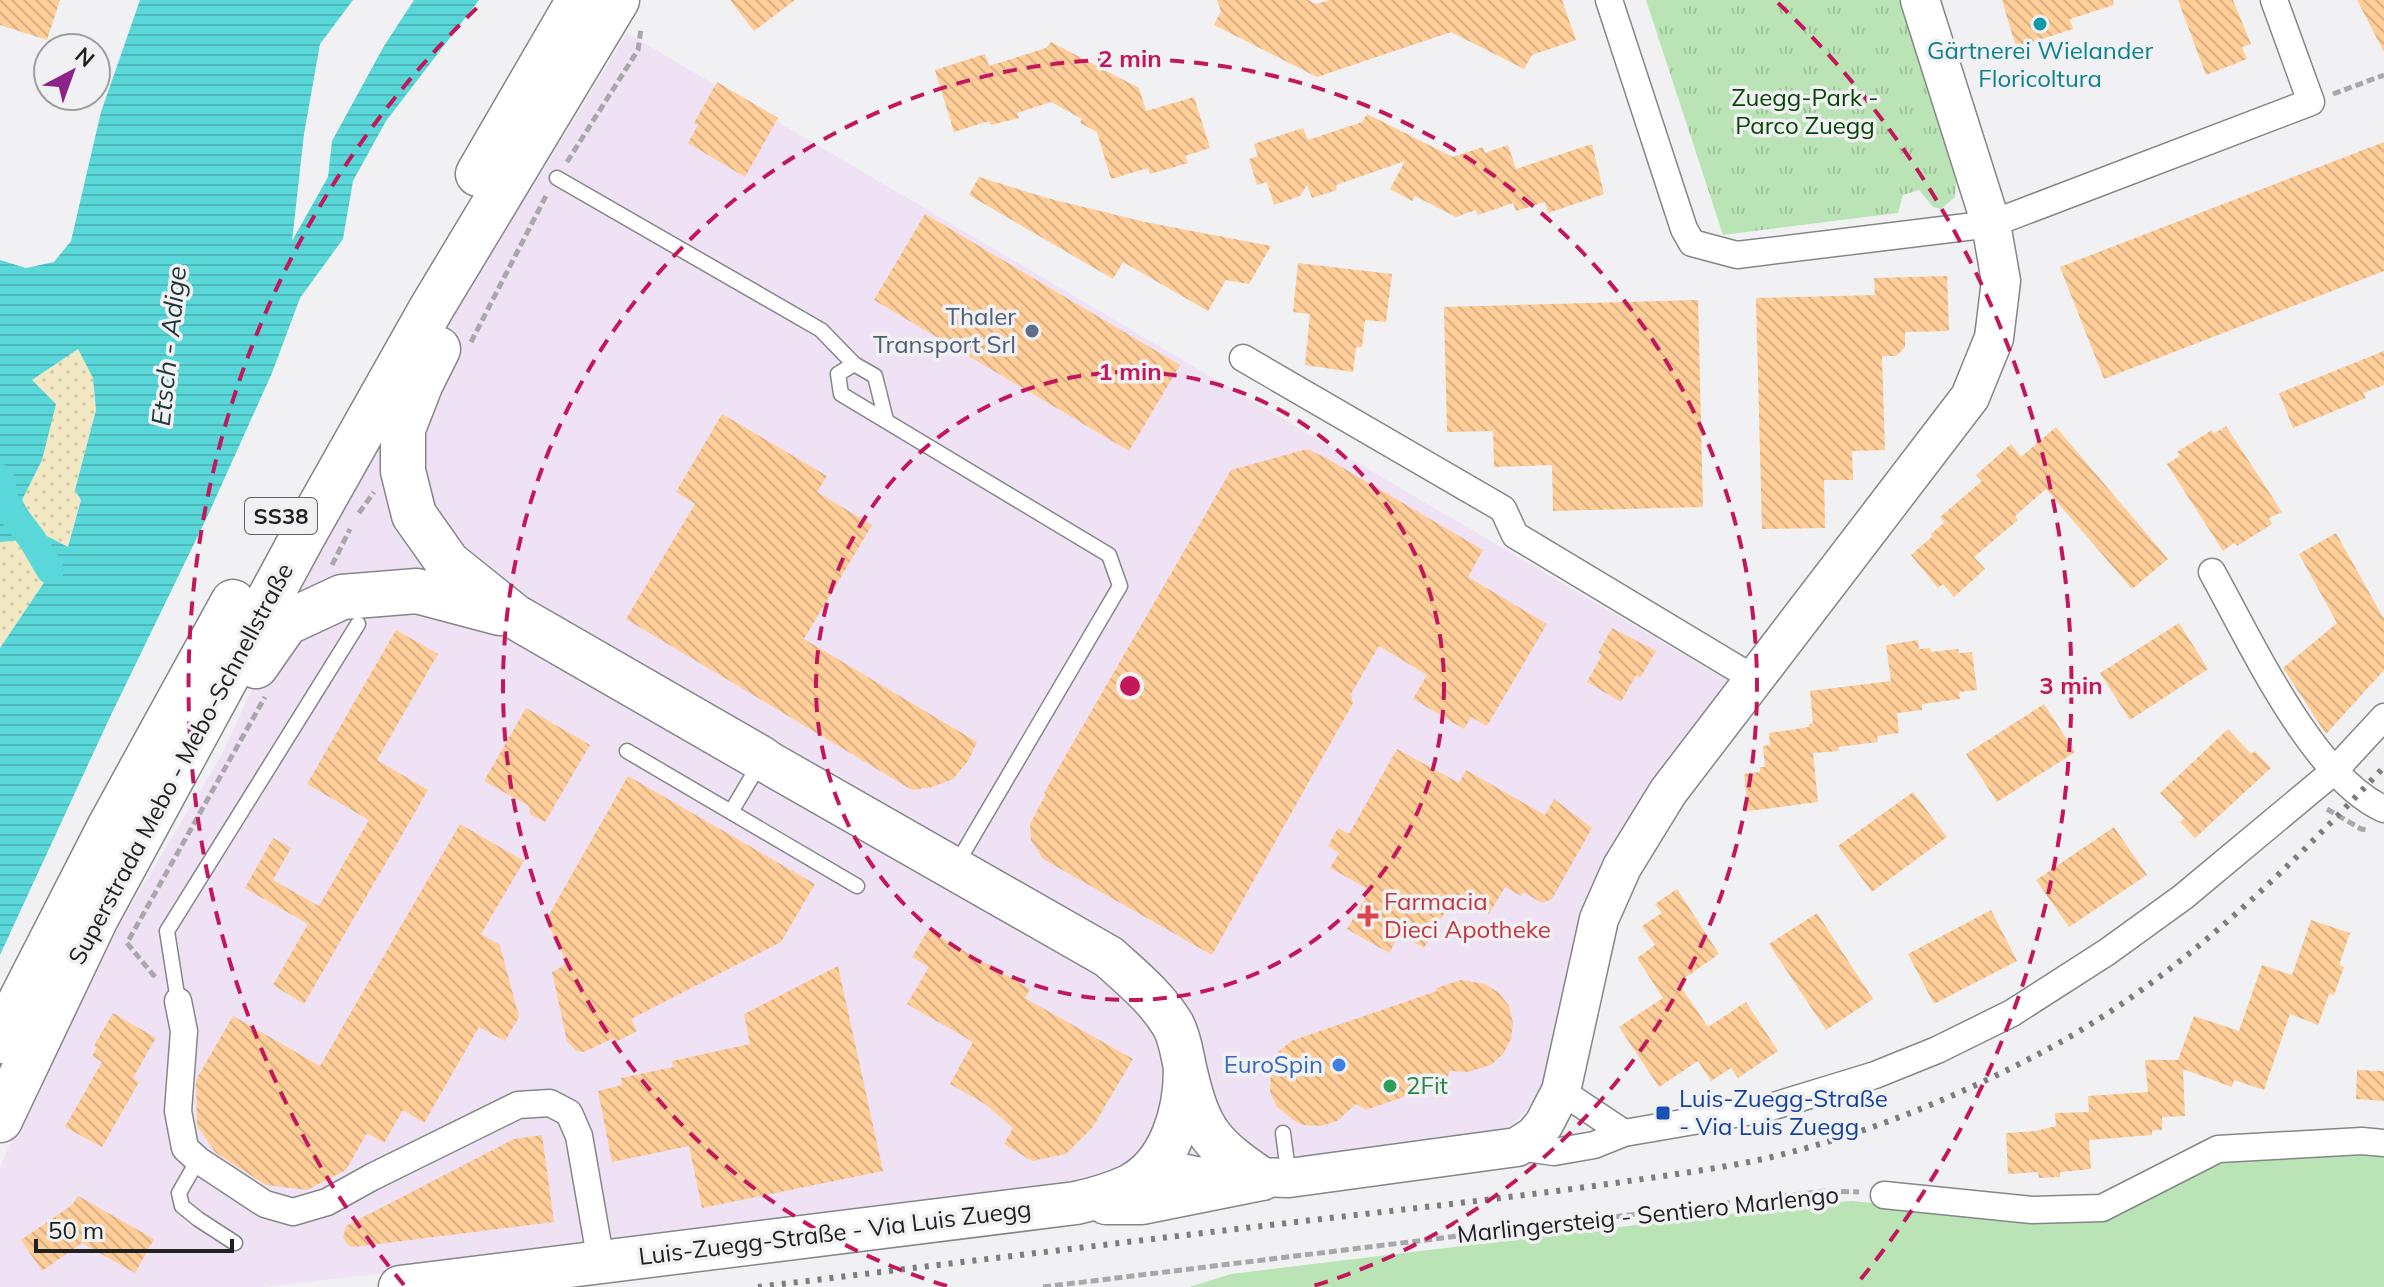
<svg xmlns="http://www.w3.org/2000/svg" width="2384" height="1287" font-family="Mulish,sans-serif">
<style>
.commercial{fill:#f0e2f5}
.sand{fill:url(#sand-dots)}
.park{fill:url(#park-tufts)}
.pitch{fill:#bae4b5}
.water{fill:url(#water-rules)}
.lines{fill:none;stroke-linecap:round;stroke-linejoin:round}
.canal{stroke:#5ad7d9;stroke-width:28}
.building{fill:url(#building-back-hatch)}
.lane-casing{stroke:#858688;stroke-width:17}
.street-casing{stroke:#858688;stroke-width:29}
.secondary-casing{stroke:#858688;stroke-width:41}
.primary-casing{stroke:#858688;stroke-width:45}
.highway-casing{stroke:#858688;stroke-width:47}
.path{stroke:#a8a8aa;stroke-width:5;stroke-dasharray:8 4;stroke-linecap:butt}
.lane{stroke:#fff;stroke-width:14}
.street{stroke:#fff;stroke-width:26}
.secondary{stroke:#fff;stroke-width:38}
.primary{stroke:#fff;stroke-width:42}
.highway{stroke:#fff;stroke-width:44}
.rail{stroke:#7d7d7f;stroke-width:6;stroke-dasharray:4 8;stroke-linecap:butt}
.ring{fill:none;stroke:#c2185b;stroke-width:4;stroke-dasharray:14 10}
.culture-dot{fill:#0f9aa8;stroke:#f1f1f4;stroke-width:3}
.service-dot{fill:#5c6f8a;stroke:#f1f1f4;stroke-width:3}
.health-dot{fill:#e0444e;stroke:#f1f1f4;stroke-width:3}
.shop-dot{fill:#3f7fe0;stroke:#f1f1f4;stroke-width:3}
.leisure-dot{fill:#2e9e5b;stroke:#f1f1f4;stroke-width:3}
.transit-dot{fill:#1a4fb4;stroke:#f1f1f4;stroke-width:3}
.labels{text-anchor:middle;stroke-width:7;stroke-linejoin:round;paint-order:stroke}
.shield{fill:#f1f1f4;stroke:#5f5f60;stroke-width:2}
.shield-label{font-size:22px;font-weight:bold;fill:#202121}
.culture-label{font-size:24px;fill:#0d838f;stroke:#f1f1f4}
.park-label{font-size:24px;fill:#074705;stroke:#f1f1f4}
.service-label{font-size:24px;fill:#4e5e75;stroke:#f1f1f4;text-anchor:end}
.street-label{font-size:24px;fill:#202121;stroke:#f1f1f4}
.health-label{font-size:24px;fill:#be3a42;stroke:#f1f1f4;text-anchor:start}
.shop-label{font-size:24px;fill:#366cbe;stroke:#f1f1f4;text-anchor:end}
.leisure-label{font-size:24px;fill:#27864d;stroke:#f1f1f4;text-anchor:start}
.transit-label{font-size:24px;fill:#164399;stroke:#f1f1f4;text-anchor:start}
.water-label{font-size:26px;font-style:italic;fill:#213737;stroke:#f1f1f4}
.centre{fill:#c2185b;stroke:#f1f1f4;stroke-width:4}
.ring-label{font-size:24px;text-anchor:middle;font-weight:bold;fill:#c2185b;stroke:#f1f1f4;stroke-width:7;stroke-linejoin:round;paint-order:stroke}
</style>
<defs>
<pattern id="sand-dots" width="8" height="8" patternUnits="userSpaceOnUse" patternTransform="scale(2)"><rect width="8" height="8" fill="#f2e8c3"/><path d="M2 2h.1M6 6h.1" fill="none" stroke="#cfc7a7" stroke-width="1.8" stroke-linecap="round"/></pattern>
<pattern id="park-tufts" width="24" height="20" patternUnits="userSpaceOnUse" patternTransform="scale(2)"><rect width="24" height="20" fill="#bae4b5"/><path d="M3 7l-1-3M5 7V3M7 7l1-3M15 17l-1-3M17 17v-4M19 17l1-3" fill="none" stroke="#a0c39b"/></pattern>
<pattern id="water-rules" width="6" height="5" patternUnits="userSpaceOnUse" patternTransform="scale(2)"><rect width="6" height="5" fill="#5ad7d9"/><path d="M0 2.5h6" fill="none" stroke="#4eb8ba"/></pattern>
<pattern id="building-back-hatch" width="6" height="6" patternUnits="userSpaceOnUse" patternTransform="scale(2)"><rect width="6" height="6" fill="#fecd98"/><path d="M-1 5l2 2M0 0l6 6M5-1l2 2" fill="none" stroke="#d9b083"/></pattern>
</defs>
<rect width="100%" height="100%" fill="#f1f1f4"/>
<!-- commercial -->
<path class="commercial" d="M627,33L1737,686L1581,948L1544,1078L1533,1103L1508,1131L742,1232L265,1287H0V1167L65,1015L221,756L332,517L452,303L536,182Z"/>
<!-- sand -->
<path class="sand" d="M78,349L93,378L96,410L75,490L81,500L67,548L39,532L27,543L45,581L0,648V542L22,540V500L42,460L31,381Z"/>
<!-- park -->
<path class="park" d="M1646,0H1906L1962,179L1956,180L1955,197L1941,209L1933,207L1919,190L1903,195L1898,213L1723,235Z"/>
<!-- pitch -->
<path class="pitch" d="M2358,1153L2384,1156V1287H1189L1231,1274L1810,1204L1853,1201L2059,1223L2099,1220L2216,1162Z"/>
<!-- water -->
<path class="water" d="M140,0H353L320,44L304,134L292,241L328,177L332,141L384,46L414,0H479L386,121L353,181L343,239L300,298L272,373L208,515L110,717L0,955V648L45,581L27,543L39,532L68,547L81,500L75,490L96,410L93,378L78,349L32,380L56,404L42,460L22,500L36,525L22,540L0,542V260L26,268L54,262L71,241L101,112Z"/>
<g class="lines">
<!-- canal -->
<path class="canal" d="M0,478L6,505L32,539L50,570"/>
</g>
<!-- building -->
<path class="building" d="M0,0H60L47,40L0,25Z
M730,0H795L754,31Z
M1217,0H1308L1316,4L1330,0H1562L1576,40L1532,55L1524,69L1451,32L1317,77L1214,25L1221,11Z
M2002,0H2113L2114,5L2070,19L2073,29L2016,47Z
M2178,0H2233L2251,44L2242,47L2247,59L2206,75Z
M2357,0H2384V52Z
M1051,42L1139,88L1146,111L1194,97L1210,148L1185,156L1188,163L1150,174L1148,168L1111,179L1097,132L1080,123L1082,119L1051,102L1017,113L1019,118L991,125L989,121L954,132L935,70L985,54L989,66L1046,48Z
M717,82L778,118L745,177L688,143L698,125L694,123Z
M1367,114L1453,157L1483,147L1485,153L1508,145L1516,169L1592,144L1604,194L1548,213L1545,202L1516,211L1513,203L1478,215L1476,210L1456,217L1415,196L1412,201L1390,189L1405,161L1336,185L1337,190L1312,198L1307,185L1300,196L1274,205L1267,182L1257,185L1249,159L1258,156L1254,144L1303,128L1308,140L1362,122Z
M2384,142V271L2104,379L2060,267Z
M979,177L1047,198L1145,222L1271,246L1249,284L1226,280L1208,311L1123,262L1113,279L969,195Z
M925,214L1180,365L1129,451L874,300Z
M1298,263L1392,274L1386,322L1365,320L1362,347H1356L1353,372L1305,365L1310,314L1293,312Z
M1947,276L1949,331L1905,332V347L1896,356H1882L1885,450L1852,451L1853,480H1824L1825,528L1762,529L1756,298L1875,295L1874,278Z
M1698,300L1703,507L1553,511L1552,465L1494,467L1493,431L1447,432L1444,307Z
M2384,351V385L2363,393L2366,398L2293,428L2279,393Z
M722,414L827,476L817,492L872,525L804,639L977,742L968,761L953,779L932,787L912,790L626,619L695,504L676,492Z
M2226,426L2282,512L2269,518L2272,524L2237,546L2235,542L2223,551L2167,464L2180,456L2177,452L2212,430L2214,434Z
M2056,427L2168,559L2132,589L2046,489L2015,516L2018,520L1974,557L1985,569L1954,597L1943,584L1938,588L1911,555L1933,536L1931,534L1945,522L1940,517L1982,481L1976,475L2011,444L2021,457Z
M1307,449L1326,458L1483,550L1468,577L1547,624L1487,726L1471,717L1464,729L1413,699L1427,675L1379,646L1351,694L1353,703L1212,955L1043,859L1031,840L1030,824L1046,794L1044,793L1231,470Z
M2336,533L2384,619V670L2326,734L2283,668L2337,623L2299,554Z
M2179,623L2208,669L2130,720L2100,673Z
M1612,628L1656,651L1640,678L1636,675L1621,702L1587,682L1602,655L1598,653Z
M396,630L438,654L377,760L428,790L304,1004L273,985L308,924L245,888L273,838L291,848L273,880L319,906L369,820L307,784Z
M1918,640L1919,649L1930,648L1931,652L1958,649L1959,653L1972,652L1977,690L1959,692L1960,699L1922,704V710L1897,713L1899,733L1877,736L1878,742L1838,747L1839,751L1813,753L1818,802L1748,811L1744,774L1760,772V767H1765L1763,746L1770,745L1769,733L1809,727V724L1813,723L1810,691L1891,681L1886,645Z
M2044,704L2075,752L1997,802L1966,754Z
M526,708L590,745L545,822L530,814L529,806L484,781Z
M2228,729L2251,754L2255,751L2271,768L2195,838L2180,822L2184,818L2160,793Z
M1397,749L1459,783L1466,770L1545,815L1554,799L1592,828L1552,899L1542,903L1523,892L1521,896L1505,887L1489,914L1455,895L1424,948L1400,934L1389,953L1347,929L1370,890L1330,868L1339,853L1328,846L1338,828L1349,834Z
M628,776L815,884L781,942L631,1019L637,1031L614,1043V1038L584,1052L576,1051L567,1041L552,972L567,964L546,920Z
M1913,792L1947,837L1872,892L1838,846Z
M460,824L524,861L481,934L500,945L519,1017L505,1041L479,1027L424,1123L403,1110L384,1143L367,1133L346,1170L307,1190L266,1185L216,1153L197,1126L196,1080L233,1016L320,1066Z
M2114,827L2147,875L2069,927L2036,880Z
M1677,889L1719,954L1682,980L1685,985L1681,987L1708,1027L1746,1002L1778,1051L1738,1078L1731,1068L1711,1081L1698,1061L1659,1087L1619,1027L1663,998L1637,958L1655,945L1642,926L1662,913L1655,904Z
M1991,910L2017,961L1934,1004L1908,954Z
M1817,913L1873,999L1826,1030L1769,944Z
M2311,920L2350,933L2339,965L2344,967L2334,995L2329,994L2318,1025L2290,1014L2264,1090L2234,1080L2232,1087L2183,1069L2185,1116L2162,1117V1130H2152V1135L2089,1140L2091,1169L2060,1172V1177L2039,1178L2038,1172L2008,1174L2006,1133L2036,1131L2056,1126L2055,1113L2089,1112L2088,1096L2148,1092L2145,1060H2178L2194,1016L2239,1031L2262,965L2292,975Z
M928,930L1030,989L1025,998L1133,1059L1092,1128L1066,1154L1032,1161L1004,1144L1013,1128L985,1104L950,1084L973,1042L907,1004L929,967L912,957Z
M838,966L883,1171L702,1208L689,1146L612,1162L598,1091L622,1085L621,1078L673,1067L672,1061L750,1044L744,1014Z
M1461,980L1485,984L1499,993L1509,1006L1513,1023L1511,1039L1503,1054L1491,1065L1467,1072L1450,1071L1446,1082L1366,1110L1356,1104L1337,1121L1321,1126L1304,1125L1296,1122L1277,1107L1270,1092L1271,1067L1278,1052L1291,1041L1437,991L1436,988Z
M113,1013L156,1038L133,1078L139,1082L102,1147L65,1127L102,1062L92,1056L97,1048L94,1046Z
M2357,1070L2384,1071V1101L2356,1099Z
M542,1135L554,1222L354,1247L349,1246L343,1238L346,1226L514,1139Z
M78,1196L154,1239L135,1273L82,1243L42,1271L21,1240L72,1205Z"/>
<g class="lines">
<!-- lane casing -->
<g class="lane-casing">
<path id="lane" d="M557,178L821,330L854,364
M886,420L875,376L854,364L838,374L841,394L1109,555L1120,586L956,865
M627,751L857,886
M731,812L760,763
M178,1001L167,931L358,624
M1283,1133L1289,1178
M198,1160L179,1193L182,1206L198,1219L235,1243"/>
</g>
<!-- street casing -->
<g class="street-casing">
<path id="street" d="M1609,0L1684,229L1692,243L1737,255L1991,224L2311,102L2274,0
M1243,358L1503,509L1515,535L1756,680
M2212,572C2250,640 2313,778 2384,809
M178,1001L184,1031L178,1111L185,1148L198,1160L265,1204L293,1212L327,1202L372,1177L518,1105L550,1103L569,1113L579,1136L601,1262
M1561,1091L1624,1133
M1517,1147L1554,1152L1594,1145L1624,1133L1764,1109L1875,1075L1937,1050L2012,1013L2107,952L2183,897L2333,772L2384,717
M1884,1195L2032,1210L2102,1208L2218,1149L2362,1141L2384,1143"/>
</g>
<!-- secondary casing -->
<g class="secondary-casing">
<path id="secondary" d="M1153,1167L1196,1176L1289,1178L1517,1147L1534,1136L1544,1124L1561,1091L1599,919L1622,867L1668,792L1970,397L1994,338L2001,281L1991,224L1920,0"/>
</g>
<!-- primary casing -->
<g class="primary-casing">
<path id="primary" d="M762,759L1109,957C1132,978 1157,998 1173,1025C1181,1040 1182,1056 1186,1072C1200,1132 1212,1145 1262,1179
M1106,1203H1142L1262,1179
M400,1287L1076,1203C1094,1199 1112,1194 1129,1186C1171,1165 1185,1111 1185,1069"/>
</g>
<!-- highway casing -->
<g class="highway-casing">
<path id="highway" d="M478,174L579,0
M438,349L421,383L403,429V471L414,515L448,563L514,616L762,759
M256,666L286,623L342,597L417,591L500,613
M0,1041L110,826L233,602
M0,1120L96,918L302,538L431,309L617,0"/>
</g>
<!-- path -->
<path class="path" d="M2333,94L2384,75
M567,162L638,50L641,29
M471,342L547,194
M359,513L374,492
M332,565L350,529
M2327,809L2361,829L2367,830
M155,977L127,943L265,697
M1043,1287L1825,1191L1859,1192"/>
<!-- lane -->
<use href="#lane" class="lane"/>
<!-- street -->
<use href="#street" class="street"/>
<!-- secondary -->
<use href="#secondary" class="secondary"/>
<!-- primary -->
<use href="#primary" class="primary"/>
<!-- highway -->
<use href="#highway" class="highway"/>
<!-- rail -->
<path class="rail" d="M758,1287C954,1263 1150,1239 1347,1216C1443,1205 1540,1194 1636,1180C1683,1173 1730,1167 1776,1156C1861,1135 1945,1102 2023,1062C2164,992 2278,880 2384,767"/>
</g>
<!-- distance rings -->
<g class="ring">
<circle cx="1130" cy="686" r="314"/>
<path d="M947 1286A627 627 0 1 1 1313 1286"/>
<path d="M404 1285A941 941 0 0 1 482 3M1778 3A941 941 0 0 1 1856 1285"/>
</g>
<!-- markers -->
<circle class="culture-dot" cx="2040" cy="24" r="8"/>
<circle class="service-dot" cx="1032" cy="331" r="8"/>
<path class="health-dot" d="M1364 904h8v8h8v8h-8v8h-8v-8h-8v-8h8z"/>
<circle class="shop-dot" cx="1339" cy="1065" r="8"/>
<circle class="leisure-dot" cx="1390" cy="1086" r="8"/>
<rect class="transit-dot" x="1655" y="1105" width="16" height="16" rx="4"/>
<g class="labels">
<!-- shield labels -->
<rect class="shield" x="245" y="498" width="72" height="36" rx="6"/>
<g class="shield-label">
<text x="281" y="524">SS38</text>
</g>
<!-- culture labels -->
<g class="culture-label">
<text x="2040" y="59">Gärtnerei Wielander<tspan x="2040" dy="28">Floricoltura</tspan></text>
</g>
<!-- park labels -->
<g class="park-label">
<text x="1805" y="106">Zuegg-Park -<tspan x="1805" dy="28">Parco Zuegg</tspan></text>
</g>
<!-- service labels -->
<g class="service-label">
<text x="1016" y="325">Thaler<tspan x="1016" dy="28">Transport Srl</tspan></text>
</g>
<!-- street labels -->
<g class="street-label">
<text transform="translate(181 764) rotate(-62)" y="8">Superstrada Mebo - Mebo-Schnellstraße</text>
<text transform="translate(1648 1215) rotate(-6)" y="8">Marlingersteig - Sentiero Marlengo</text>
<text transform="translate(835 1233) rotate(-7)" y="8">Luis-Zuegg-Straße - Via Luis Zuegg</text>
</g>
<!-- health labels -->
<g class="health-label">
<text x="1384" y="910">Farmacia<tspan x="1384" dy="28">Dieci Apotheke</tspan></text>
</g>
<!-- shop labels -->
<g class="shop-label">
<text x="1323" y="1073">EuroSpin</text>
</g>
<!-- leisure labels -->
<g class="leisure-label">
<text x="1406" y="1094">2Fit</text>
</g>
<!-- transit labels -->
<g class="transit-label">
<text x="1679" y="1107">Luis-Zuegg-Straße<tspan x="1679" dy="28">- Via Luis Zuegg</tspan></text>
</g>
<!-- water labels -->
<g class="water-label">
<text transform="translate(169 346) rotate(-84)" y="9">Etsch - Adige</text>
</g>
</g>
<circle cx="1130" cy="686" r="12" class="centre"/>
<g class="ring-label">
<text x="1130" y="67">2 min</text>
<text x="1130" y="380">1 min</text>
<text x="2071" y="694">3 min</text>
</g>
<!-- north arrow -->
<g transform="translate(72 72) rotate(41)"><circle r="38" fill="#f1f1f4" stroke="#9d9ea0" stroke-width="2"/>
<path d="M0-6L14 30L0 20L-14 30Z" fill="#8c2388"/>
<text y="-12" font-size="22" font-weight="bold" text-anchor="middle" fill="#202121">N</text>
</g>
<!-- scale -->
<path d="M36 1239v12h196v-12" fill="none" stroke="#202121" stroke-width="4"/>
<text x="48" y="1239" font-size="24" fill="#202121" stroke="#f1f1f4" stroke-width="6" paint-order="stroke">50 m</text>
</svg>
